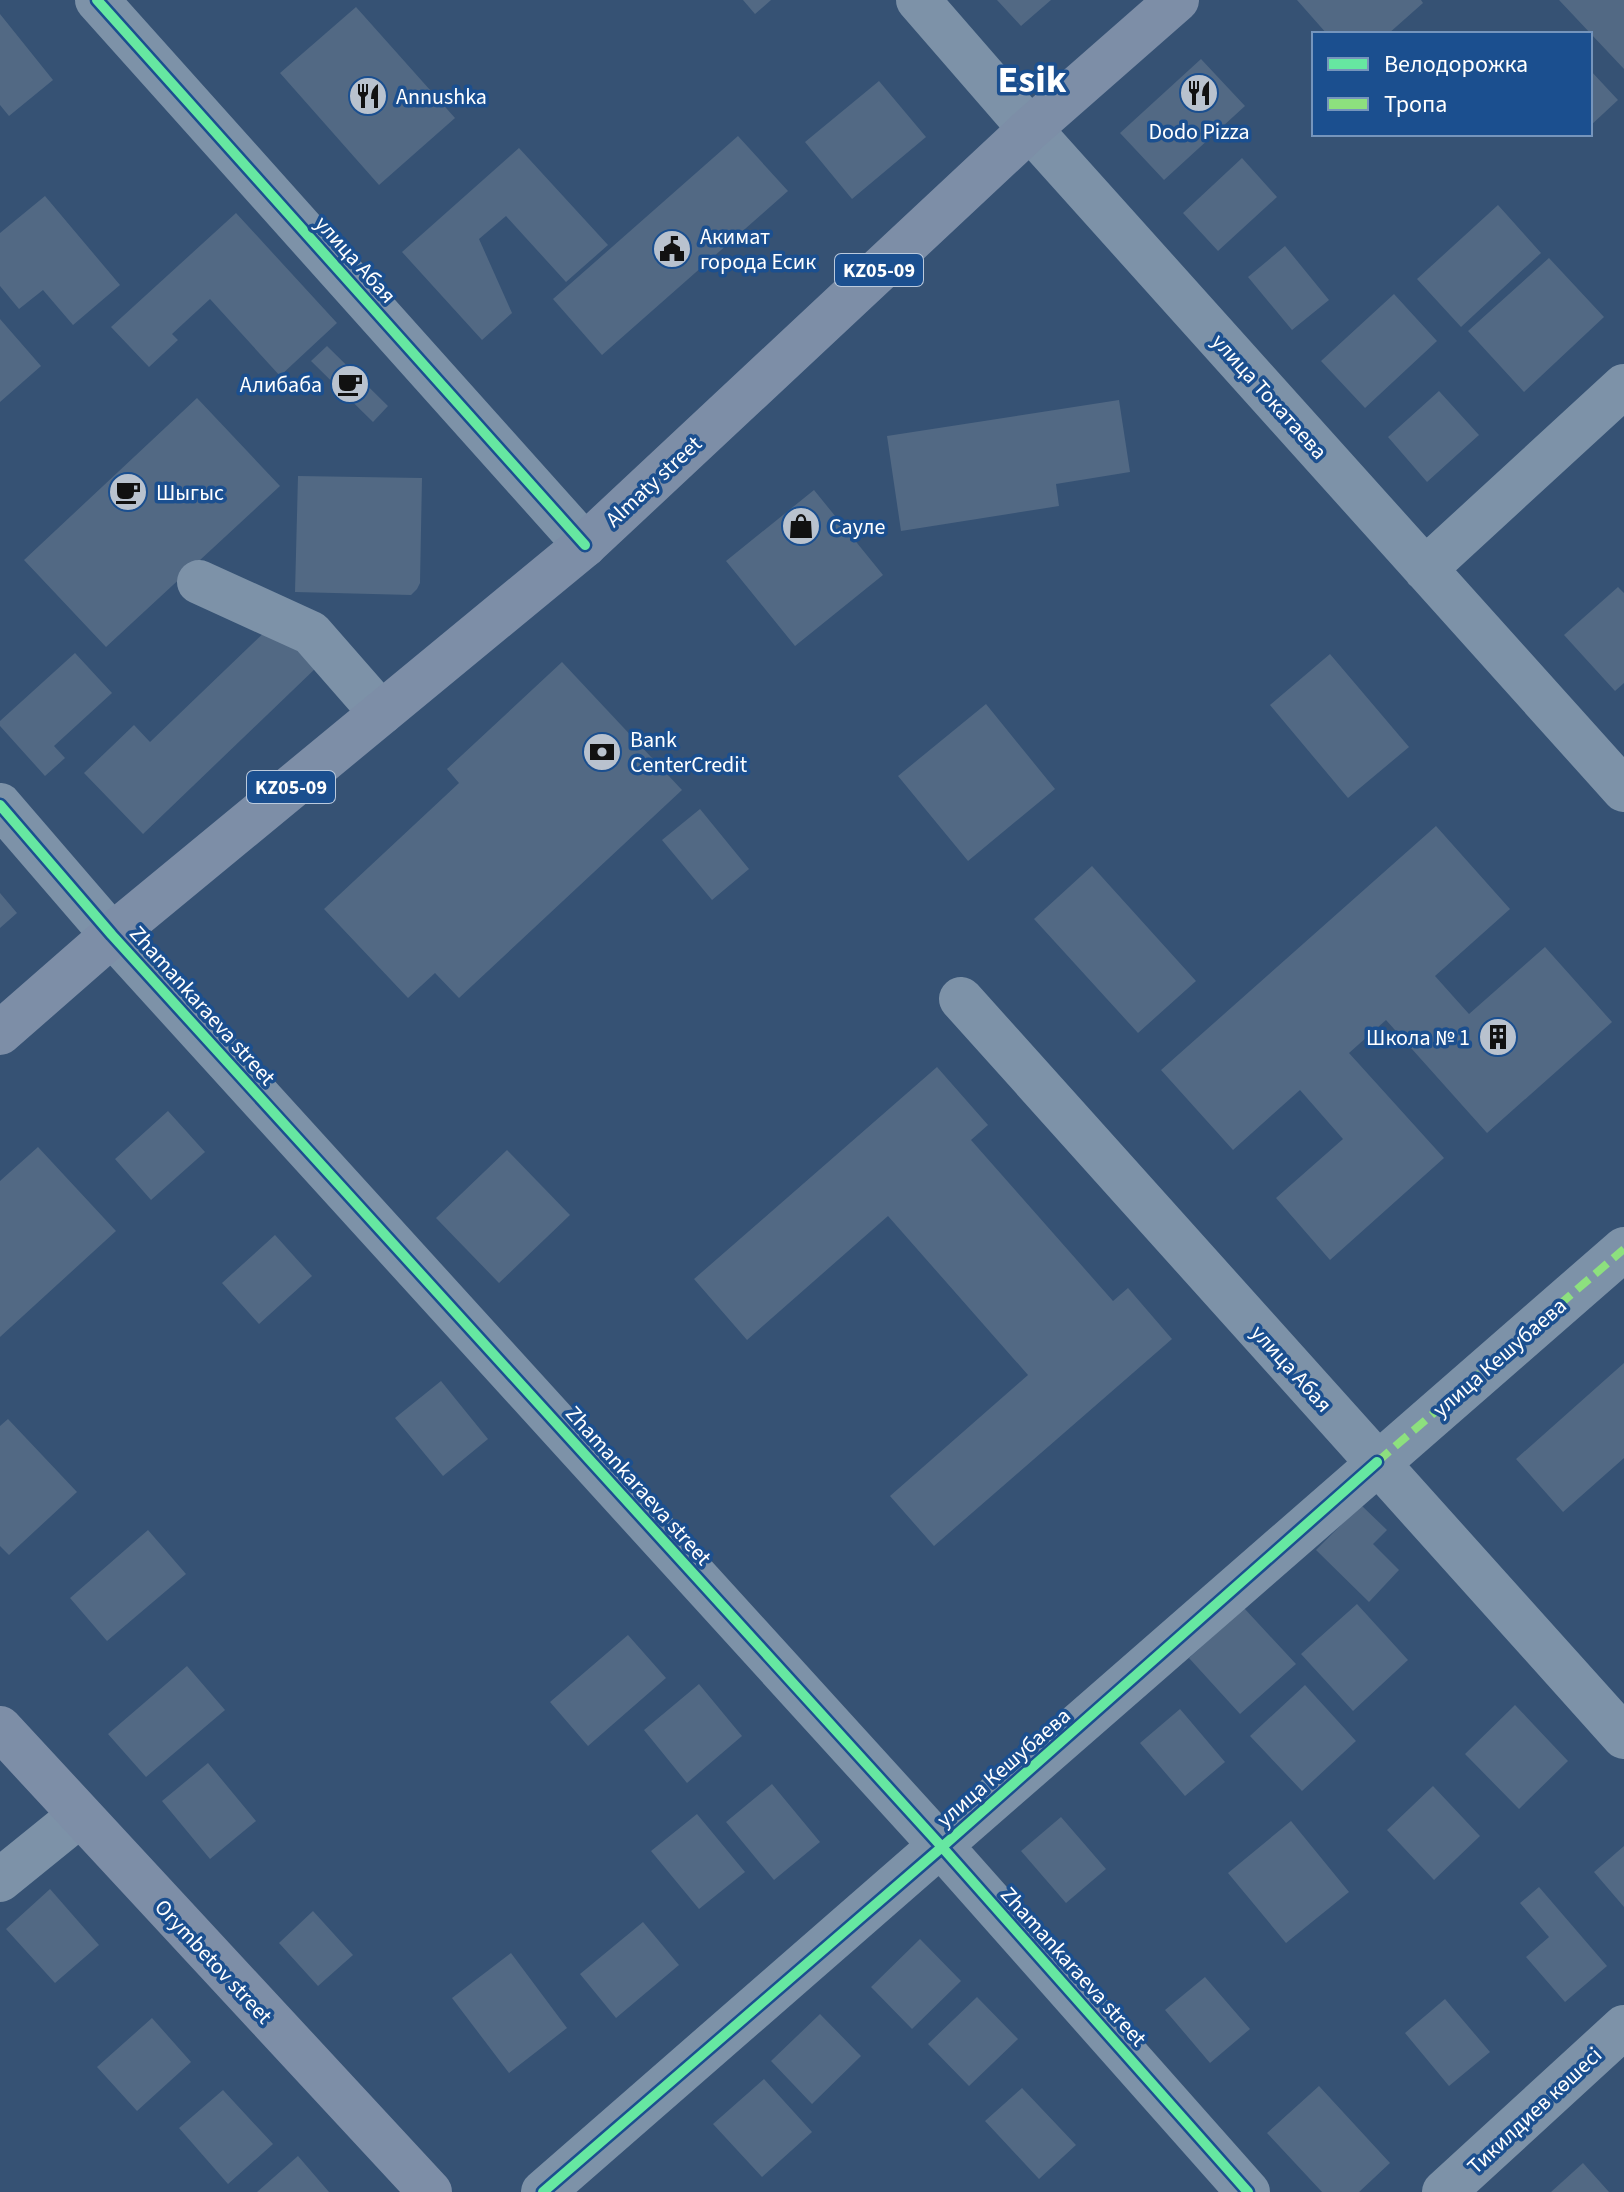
<svg xmlns="http://www.w3.org/2000/svg" width="1624" height="2192" font-family="'Source Sans 3',sans-serif">
<style>
.building{fill:#526984}
.lines{fill:none;stroke-linecap:round;stroke-linejoin:round}
.minor{stroke:#7d92a8;stroke-width:44}
.major{stroke:#7d8ea7;stroke-width:44}
.quiet{stroke:#8de07e;stroke-width:8;stroke-dasharray:16 8;stroke-linecap:butt}
.cycleway-casing{stroke:#1b4f8f;stroke-width:15}
.cycleway{stroke:#66e7a1;stroke-width:10}
.labels{text-anchor:middle;stroke-width:7;stroke-linejoin:round;paint-order:stroke}
.shield{fill:#1b4f8f;stroke:#bbcadd;stroke-width:2}
.shield-label{font-size:20px;font-weight:bold;fill:#fff}
.poi-label{font-size:22px;fill:#fff;stroke:#1b4f8f;text-anchor:start}
.street-label{font-size:22px;fill:#fff;stroke:#1b4f8f}
.town-label{font-size:38px;font-weight:bold;fill:#fff;stroke:#1b4f8f}
</style>
<rect width="100%" height="100%" fill="#365274"/>
<!-- building -->
<path class="building" d="M743,0H771L755,14Z
M997,0H1051L1021,26Z
M1297,0H1421L1423,3L1388,34H1327Z
M1559,0H1624V69Z
M356,7L455,118L379,185L280,73Z
M0,14L53,80L9,116L0,105Z
M1201,59L1245,106L1164,180L1120,133Z
M1590,70L1618,100L1590,126Z
M879,81L926,137L852,199L805,142Z
M738,136L788,191L602,355L553,299Z
M519,148L608,245L566,282L506,216L479,239L512,313L482,340L402,252Z
M1242,158L1277,197L1218,251L1183,213Z
M45,196L120,285L73,325L43,290L19,309L0,286V233Z
M1498,205L1541,253L1461,327L1417,279Z
M236,213L337,323L280,376L210,299L172,334L178,340L149,367L111,327Z
M1285,246L1329,300L1292,330L1248,277Z
M1549,258L1604,317L1524,392L1468,331Z
M1394,294L1437,341L1365,408L1321,361Z
M0,319L41,366L0,402Z
M327,346L388,406L373,422L311,361Z
M1439,391L1479,435L1427,482L1388,437Z
M197,398L280,486L106,647L24,560Z
M1119,400L1130,472L1056,484L1059,506L901,531L887,436Z
M298,476L422,478L420,583L417,589L411,595L295,592Z
M814,490L883,575L795,646L726,561Z
M1618,587L1624,593V683L1615,691L1564,635Z
M275,622L318,666L143,834L84,773L134,725L150,742Z
M75,653L112,693L54,746L65,758L45,776L0,726V721Z
M1330,654L1409,747L1348,798L1270,705Z
M562,662L682,790L459,998L435,973L408,998L324,909L459,783L447,769Z
M986,704L1055,789L968,861L898,776Z
M700,809L749,869L712,900L662,840Z
M1436,826L1510,909L1435,976L1469,1014L1545,947L1612,1022L1487,1133L1386,1020L1349,1053L1444,1158L1330,1260L1276,1198L1343,1139L1300,1090L1233,1150L1161,1070Z
M1092,866L1196,981L1138,1033L1034,919Z
M0,893L17,913L0,928Z
M937,1067L988,1125L971,1140L1113,1301L1128,1288L1172,1339L934,1546L890,1496L1028,1375L888,1216L747,1340L694,1279Z
M168,1111L205,1152L151,1200L115,1159Z
M38,1147L116,1231L0,1337V1181Z
M507,1150L570,1215L499,1283L436,1218Z
M275,1235L312,1276L259,1324L222,1283Z
M1624,1363V1458L1563,1512L1516,1459Z
M441,1381L488,1439L443,1476L395,1418Z
M8,1419L77,1492L9,1555L0,1546V1426Z
M1361,1505L1387,1530L1373,1544L1399,1570L1369,1602L1316,1550Z
M148,1530L186,1574L107,1641L70,1598Z
M1357,1604L1408,1660L1353,1711L1301,1654Z
M1244,1608L1296,1664L1240,1714L1189,1658Z
M628,1635L666,1678L588,1746L550,1702Z
M187,1666L225,1710L146,1777L108,1734Z
M699,1684L742,1736L687,1783L644,1730Z
M1305,1685L1356,1741L1302,1791L1250,1736Z
M1515,1705L1568,1761L1519,1809L1465,1754Z
M1180,1709L1225,1762L1185,1796L1140,1743Z
M208,1763L256,1821L210,1859L162,1801Z
M772,1784L820,1842L774,1880L726,1822Z
M1433,1786L1480,1836L1434,1880L1387,1830Z
M697,1814L745,1872L699,1909L651,1851Z
M1061,1817L1106,1869L1066,1903L1021,1851Z
M1291,1821L1349,1892L1286,1943L1228,1873Z
M1624,1846V1907L1594,1872Z
M1539,1887L1607,1966L1565,2002L1526,1957L1549,1937L1520,1903Z
M50,1889L99,1945L55,1983L6,1929Z
M313,1911L353,1955L318,1986L279,1943Z
M643,1922L679,1965L616,2018L580,1974Z
M920,1939L961,1981L912,2029L871,1987Z
M511,1953L567,2028L509,2073L452,1998Z
M1205,1977L1250,2029L1210,2063L1165,2010Z
M977,1997L1018,2039L969,2086L928,2044Z
M1445,1999L1490,2052L1449,2086L1405,2033Z
M820,2014L861,2056L812,2104L771,2061Z
M152,2018L191,2062L137,2111L97,2067Z
M764,2079L812,2132L762,2177L713,2124Z
M1319,2086L1390,2163L1359,2192H1322L1267,2133Z
M1022,2088L1076,2145L1039,2179L985,2121Z
M223,2090L273,2144L228,2184L179,2128Z
M298,2156L329,2192H257Z
M1583,2163L1609,2192H1551Z"/>
<g class="lines">
<!-- minor -->
<path class="minor" d="M97,0L585,545
M918,0L1030,129L1624,790
M1425,569L1624,386
M199,582L311,633L381,713
M0,805L112,935L942,1847L1248,2192
M961,999L1624,1737
M0,1880L79,1816
M543,2192L1624,1249
M1444,2192L1624,2027"/>
<!-- major -->
<path class="major" d="M0,1033L112,935L585,545L1030,129L1177,0
M0,1728L430,2192"/>
<!-- quiet -->
<path class="quiet" d="M1377,1462L1624,1249"/>
<!-- cycleway casing -->
<g class="cycleway-casing">
<path id="cycleway" d="M97,0L585,545
M0,805L112,935L942,1847L1248,2192
M543,2192L942,1847L1377,1462"/>
</g>
<!-- cycleway -->
<use href="#cycleway" class="cycleway"/>
</g>
<!-- icons -->
<defs>
<g id="restaurant-disc" transform="scale(2)"><circle r="9.5" fill="#b9c2ce" stroke="#1b4f8f"/><path d="M-5-6h1v4h1v-4h1v4h1v-4h1v5L-1.5 .5V6h-2V.5L-5-1ZM5-6V6H3V1.5H1.5Q1.5-4 5-6Z" fill="#111"/></g>
<g id="civic-disc" transform="scale(2)"><circle r="9.5" fill="#b9c2ce" stroke="#1b4f8f"/><path d="M-.6-6.5H3V-4.5H.6V-3L4-1V1h2V6H-6V1h2V-1L-.6-3ZM-1.2 2.5V6h2.4V2.5Z" fill="#111"/></g>
<g id="cafe-disc" transform="scale(2)"><circle r="9.5" fill="#b9c2ce" stroke="#1b4f8f"/><path d="M-5.5-4.5H6V0H3Q3 3.5 0 3.5H-2.5Q-5.5 3.5-5.5 0ZM3-3.2v2h1.7v-2ZM-6 4.5H4V6H-6Z" fill="#111"/></g>
<g id="shop-disc" transform="scale(2)"><circle r="9.5" fill="#b9c2ce" stroke="#1b4f8f"/><path d="M-5-2.5h2.3a2.7 3.5 0 0 1 5.4 0H5L5.5 6h-11ZM-1.5-2.5h3a1.5 2.3 0 0 0-3 0Z" fill="#111"/></g>
<g id="bank-disc" transform="scale(2)"><circle r="9.5" fill="#b9c2ce" stroke="#1b4f8f"/><path d="M-6-4H6V4H-6ZM0-2.3a2.3 2.3 0 1 0 0 4.6a2.3 2.3 0 1 0 0-4.6Z" fill="#111"/></g>
<g id="building-disc" transform="scale(2)"><circle r="9.5" fill="#b9c2ce" stroke="#1b4f8f"/><path d="M-4-6H4V6H1V3H-1V6H-4ZM-2.5-4.3h1.7v1.8h-1.7ZM.8-4.3h1.7v1.8H.8ZM-2.5-1h1.7V.8h-1.7ZM.8-1h1.7V.8H.8Z" fill="#111"/></g>
</defs>
<g fill-rule="evenodd">
<use href="#restaurant-disc" x="1199" y="93"/>
<use href="#restaurant-disc" x="368" y="96"/>
<use href="#civic-disc" x="672" y="249"/>
<use href="#cafe-disc" x="350" y="384"/>
<use href="#cafe-disc" x="128" y="492"/>
<use href="#shop-disc" x="801" y="526"/>
<use href="#bank-disc" x="602" y="752"/>
<use href="#building-disc" x="1498" y="1037"/>
</g>
<g class="labels">
<!-- shield labels -->
<g class="shield">
<rect x="835" y="254" width="88" height="32" rx="6"/>
<rect x="247" y="771" width="88" height="32" rx="6"/>
</g>
<g class="shield-label">
<text x="879" y="277">KZ05-09</text>
<text x="291" y="794">KZ05-09</text>
</g>
<!-- poi labels -->
<g class="poi-label">
<text x="396" y="104">Annushka</text>
<text x="1199" y="139" text-anchor="middle">Dodo Pizza</text>
<text x="700" y="244">Акимат<tspan x="700" dy="25">города Есик</tspan></text>
<text x="322" y="392" text-anchor="end">Алибаба</text>
<text x="156" y="500">Шыгыс</text>
<text x="829" y="534">Сауле</text>
<text x="630" y="747">Bank<tspan x="630" dy="25">CenterCredit</tspan></text>
<text x="1470" y="1045" text-anchor="end">Школа № 1</text>
</g>
<!-- street labels -->
<g class="street-label">
<text transform="translate(356 259) rotate(48)" y="8">улица Абая</text>
<text transform="translate(1270 396) rotate(48)" y="8">улица Токатаева</text>
<text transform="translate(653 481) rotate(-43)" y="8">Almaty street</text>
<text transform="translate(203 1005) rotate(48)" y="8">Zhamankaraeva street</text>
<text transform="translate(1499 1357) rotate(-41)" y="8">улица Кешубаева</text>
<text transform="translate(1292 1368) rotate(48)" y="8">улица Абая</text>
<text transform="translate(639 1485) rotate(48)" y="8">Zhamankaraeva street</text>
<text transform="translate(1003 1767) rotate(-41)" y="8">улица Кешубаева</text>
<text transform="translate(214 1961) rotate(47)" y="8">Orymbetov street</text>
<text transform="translate(1074 1966) rotate(48)" y="8">Zhamankaraeva street</text>
<text transform="translate(1534 2110) rotate(-43)" y="8">Тикилдиев көшесі</text>
</g>
<!-- town labels -->
<g class="town-label">
<text x="1032" y="92">Esik</text>
</g>
</g>
<!-- legend -->
<rect x="1312" y="32" width="280" height="104" fill="#1b4f8f" stroke="#7695bc" stroke-width="2"/>
<rect x="1328" y="58" width="40" height="12" fill="#66e7a1" stroke="#7695bc" stroke-width="2"/>
<text x="1384" y="72" font-size="24" fill="#ffffff">Велодорожка</text>
<rect x="1328" y="98" width="40" height="12" fill="#8de07e" stroke="#7695bc" stroke-width="2"/>
<text x="1384" y="112" font-size="24" fill="#ffffff">Тропа</text>
</svg>
